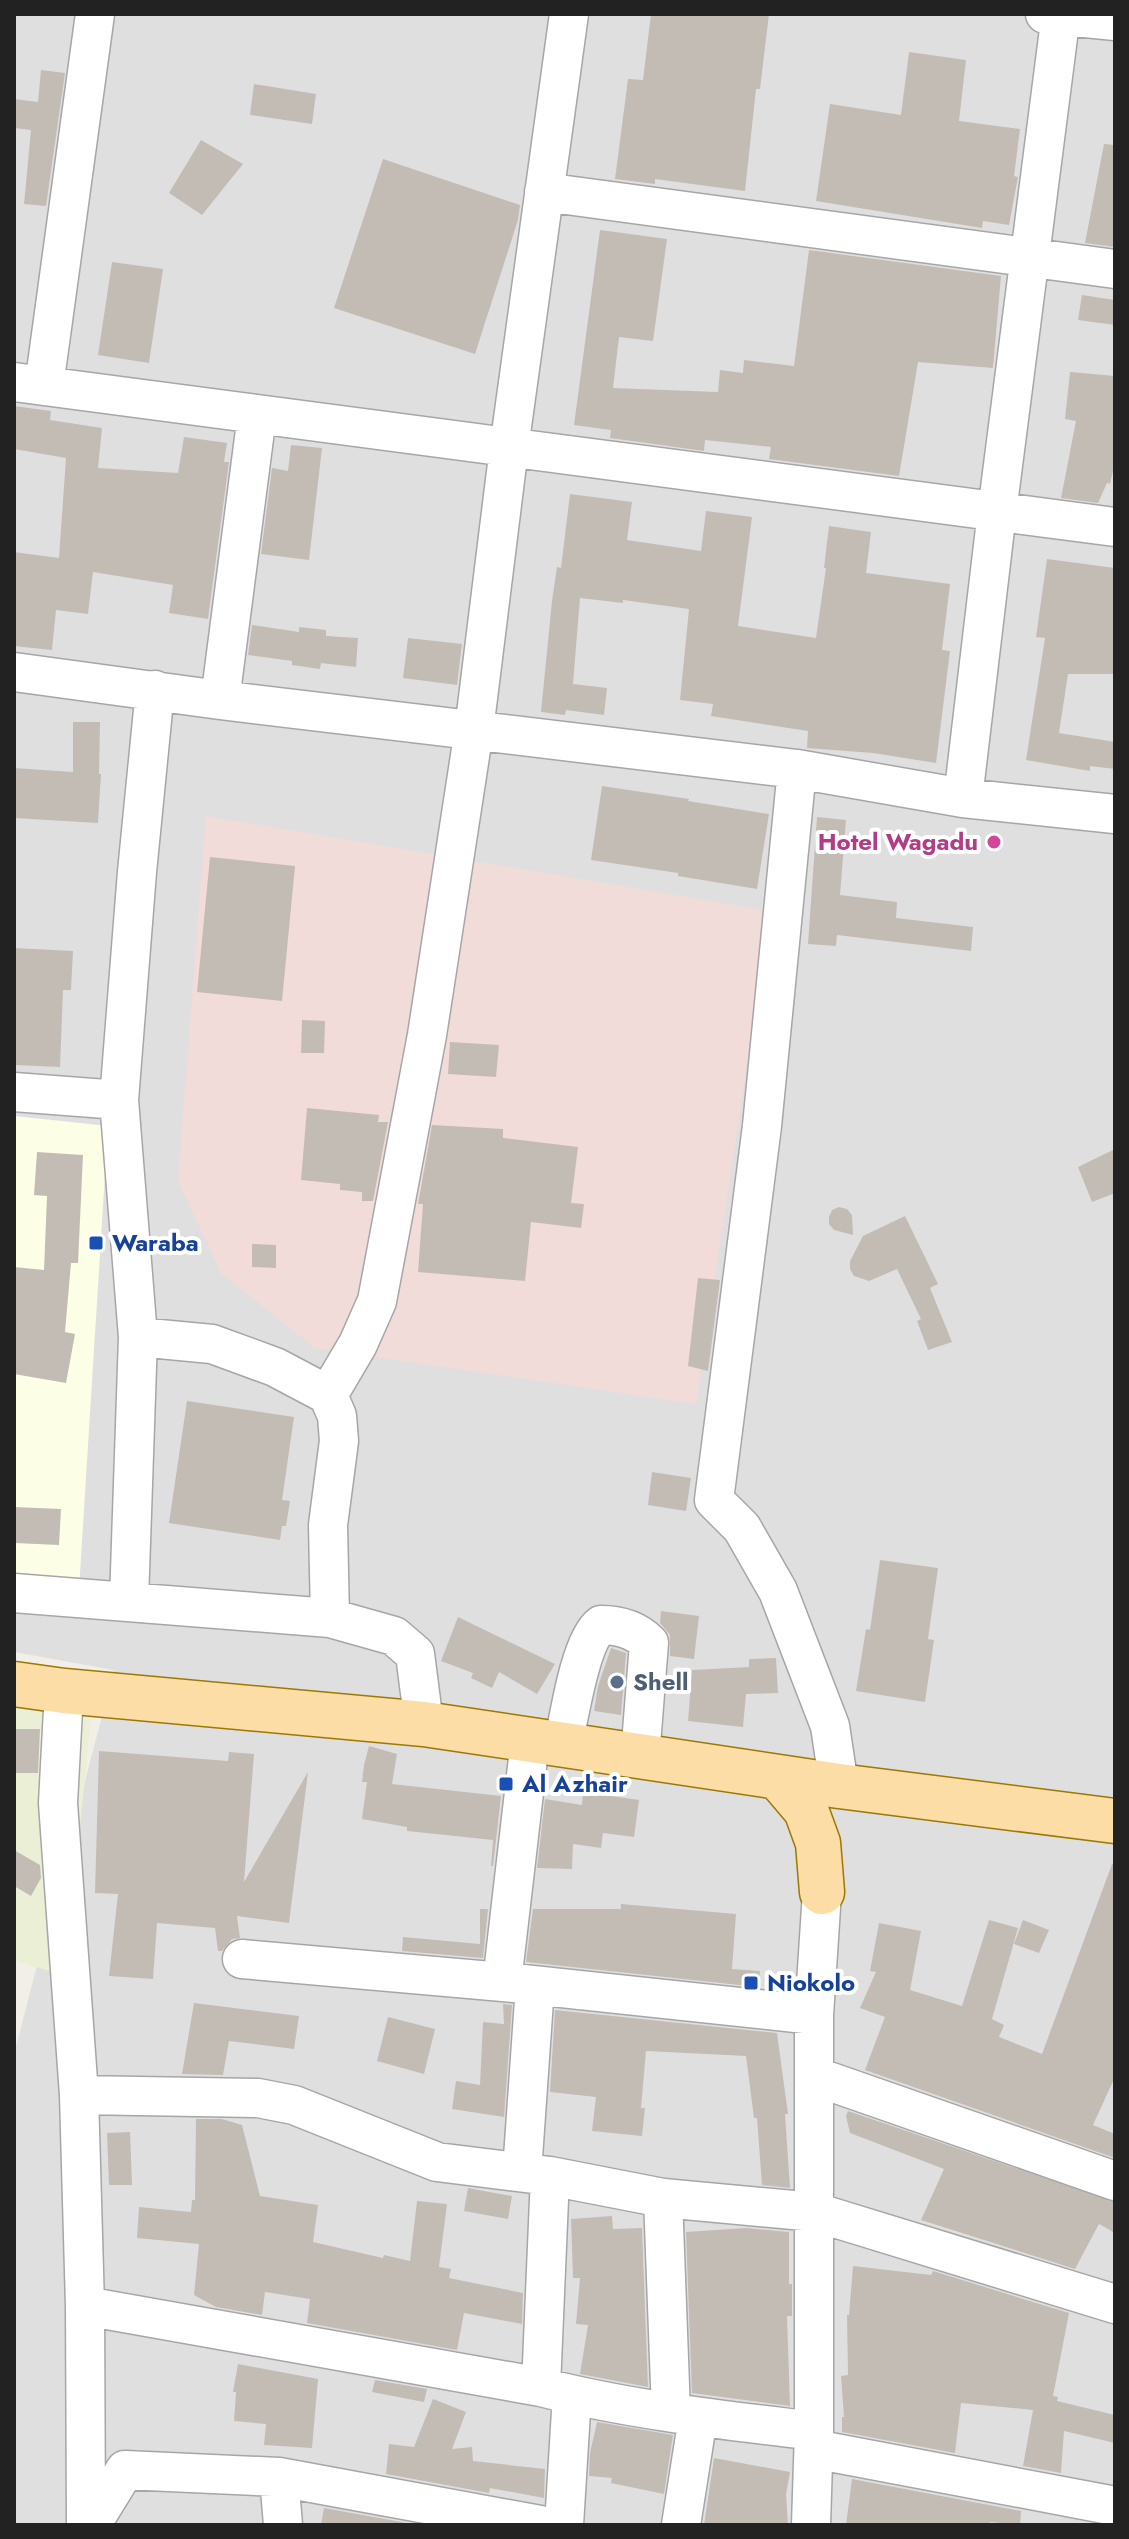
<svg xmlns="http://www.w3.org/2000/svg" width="1129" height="2539" font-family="Jost,sans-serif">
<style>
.residential{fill:#e0dfdf}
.commercial{fill:#f1dcd9}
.education{fill:#fcffe5}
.farmland{fill:#ebefd5}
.building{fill:#c3bcb5}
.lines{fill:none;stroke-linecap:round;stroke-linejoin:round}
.minor-casing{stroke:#a6a6a6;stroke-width:41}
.major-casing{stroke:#9d7802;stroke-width:47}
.minor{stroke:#fff;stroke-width:38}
.major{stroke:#fbdda5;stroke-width:44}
.hotel-dot{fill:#d1479c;stroke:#fff;stroke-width:3}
.transit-dot{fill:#1a4fb4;stroke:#fff;stroke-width:3}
.service-dot{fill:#5c6f8a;stroke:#fff;stroke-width:3}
.labels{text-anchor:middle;stroke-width:8;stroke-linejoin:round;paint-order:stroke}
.hotel-label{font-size:24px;font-weight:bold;fill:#b23c85;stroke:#fff;text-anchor:end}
.transit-label{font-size:24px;font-weight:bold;fill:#164399;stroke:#fff;text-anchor:start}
.service-label{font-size:24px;font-weight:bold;fill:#4e5e75;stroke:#fff;text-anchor:start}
</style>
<rect width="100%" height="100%" fill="#f2efe9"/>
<!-- residential -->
<path class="residential" d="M14,14H1115V2525H14V2054L114,1670L14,1652Z"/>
<!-- commercial -->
<path class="commercial" d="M206,816L770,911L696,1404L315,1348L221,1273L178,1181Z"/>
<!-- education -->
<path class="education" d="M14,1116L108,1126L79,1589L14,1584Z"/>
<!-- farmland -->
<path class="farmland" d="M14,1688L93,1698L65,1976L14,1960Z"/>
<!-- building -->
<path class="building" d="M651,14H769L760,89H756L745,191L655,179V184L615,179L628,79L643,80Z
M909,52L966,60L959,121L1020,129L1014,176L1018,177L1009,225L983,221L982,228L816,201L830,104L901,115Z
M41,70L65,73L46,206L24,204L31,130L14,128V99L38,102Z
M254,84L316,94L312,124L250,115Z
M201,140L243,164L202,215L169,193Z
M1104,144L1115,145V247L1085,243Z
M383,159L520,205L518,220L475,354L334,308Z
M600,230L667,239L653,341L619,337L613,388L718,392L720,370L743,373L744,360L794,366L809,250L1001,276L993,368L918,362L899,476L769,459L771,447L705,440L704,451L610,438L611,430L574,425Z
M112,262L163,269L149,363L98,355Z
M1082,295L1115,300V325L1078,320Z
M1070,372L1115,376V462L1110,484L1107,483L1098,503L1061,498L1076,421L1065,419Z
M14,406L51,411L50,420L102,428L98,468L178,473L184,437L227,443L224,462H229L208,619L169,613L173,585L93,572L88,614L56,610L52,650L14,646V552L59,558L66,458L14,449Z
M291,445L322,448L309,560L261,554L272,468L288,471Z
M570,494L632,502L627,540L701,551L706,511L752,517L738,626L816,638L826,568H824L829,526L871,532L866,573L950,584L942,650L950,651L936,763L873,753L807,748L808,731L711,716L713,704L680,700L689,609L623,600V603L580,598L573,684L607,688L604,715L566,710L565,715L541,712L552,601L557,567L561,568Z
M1047,559L1115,568V674H1068L1059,733L1115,742V769L1090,766V771L1026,760L1045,638L1036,637Z
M252,625L299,632V627L326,630V636L358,638L356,667L321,663L320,669L292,665V661L248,655Z
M408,638L462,644L457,685L403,678Z
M73,722H100L99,774H101L98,823L14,818V768L73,772Z
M602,786L689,799L688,801L769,814L757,889L678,876V873L591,860Z
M817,817L846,820L840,895L897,902L896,918L973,927L971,951L837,935L836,946L808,944Z
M210,857L295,866L282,1001L197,992Z
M14,948L73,951L71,990H63L60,1067L14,1065Z
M302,1020L325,1021L324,1053H301Z
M450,1042L499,1045L496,1077L448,1074Z
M307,1108L379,1115L378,1122H388L373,1201H362V1192L340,1190V1184L301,1180Z
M432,1125L503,1129V1138L578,1147L571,1203L584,1204L581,1228L531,1222L525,1281L418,1272L423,1204H418Z
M1115,1149V1193L1092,1202L1078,1167Z
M37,1152L83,1155L78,1263H71L65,1332L75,1334L66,1383L14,1374V1267L44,1270L47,1196L34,1195Z
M839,1207L847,1209L852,1215L853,1235L834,1230L829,1224V1217L832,1210Z
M905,1216L938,1284L930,1288L952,1342L928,1350L917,1321L921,1319L897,1269L869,1281L854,1276L850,1269V1261L863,1236Z
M252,1244L276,1245V1268L252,1267Z
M698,1278L720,1280L708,1371L688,1366Z
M187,1401L294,1417L282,1500L290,1501L286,1526H282L280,1540L169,1523Z
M652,1472L691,1478L686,1511L648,1505Z
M14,1507L61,1509L59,1545L14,1543Z
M880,1560L938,1568L928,1639L934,1640L925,1702L856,1691L866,1629L870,1630Z
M661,1611L699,1616L694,1659L670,1656V1635L660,1623Z
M458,1617L555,1664L537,1694L499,1672L492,1688L471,1678L473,1673L441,1661Z
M611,1648L626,1653L621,1715L594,1711L598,1686Z
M776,1658L778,1693L746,1694L743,1727L688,1721L692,1670L749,1667V1659Z
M14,1729H40L38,1773H14Z
M369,1746L397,1754L392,1784L501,1796L493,1866H491L493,1840L407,1831V1827L362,1819L367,1782H362L364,1765Z
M99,1751L228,1761L229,1752L254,1754L244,1882L308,1772L289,1923L237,1916L240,1938L232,1939L222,1951H218L215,1928L157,1923L153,1979L109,1976L118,1894L95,1893Z
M583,1792L639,1800L634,1837L603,1833L601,1848L573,1844L572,1869L537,1868L545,1799L582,1805Z
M14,1850L40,1865L41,1878L31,1896L14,1886Z
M1112,1864H1115V2077L1093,2125L1115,2134V2158L865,2070L885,2017L860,2008L876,1972L870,1971L879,1923L921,1931L910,1990L962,2006L989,1920L1018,1928L992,2019L1004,2025L999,2037L1042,2054Z
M621,1904L736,1914L732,1969L760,1971L758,1987L526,1962L533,1909H621Z
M480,1909H488L483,1958L402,1951L403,1937L480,1944Z
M1023,1920L1049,1930L1039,1953L1014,1944Z
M194,2003L299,2016L294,2049L229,2041L223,2075L182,2074Z
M503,2004L512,2005L504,2117L452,2109L456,2081L480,2085L483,2022L504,2024Z
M555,2010L777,2033L788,2114H785L790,2188L762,2185L757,2118H754L746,2056L646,2051L641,2108H645L642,2136L592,2131L596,2097L550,2092Z
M388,2017L435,2029L424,2074L377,2061Z
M848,2111L1115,2202V2233L1099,2224L1075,2269L921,2220L944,2169L850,2133L846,2116Z
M196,2119H222L242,2125L260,2196L318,2205L313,2242L383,2258L384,2255L410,2261L417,2201L447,2204L439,2267L451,2269L449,2278L523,2293L522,2324L464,2313L457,2350L307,2323L310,2299L265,2292L262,2315L216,2307L194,2295L199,2244L137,2238L139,2207L191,2212L192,2200H195Z
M130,2132L132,2185H109L107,2133Z
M468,2188L512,2196L508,2219L464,2211Z
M612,2216L613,2229L642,2228L648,2387L580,2374L588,2325L576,2324L580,2278H573L571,2219Z
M746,2228L789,2232V2284H792V2316H787L790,2406L692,2393L686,2232Z
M853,2266L931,2275L933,2271L1069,2313L1053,2396L1058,2397L1057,2401L1115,2415V2443L1064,2431L1061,2473L1023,2466L1033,2410L961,2403L955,2453L842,2432V2417H844L841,2376L848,2375L847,2315H849Z
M238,2364L318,2379L312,2448L264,2445L266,2424L234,2421L236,2392H233Z
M375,2380L427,2389L424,2402L372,2392Z
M433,2399L466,2412L452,2449L472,2447L473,2461L545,2469L544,2498L490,2488L489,2493L386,2474L389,2444L414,2447Z
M597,2422L673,2435L664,2494L611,2483L612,2478L589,2476L590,2453Z
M714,2458L790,2472L786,2494L788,2525H704Z
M852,2479L1021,2511L1020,2525L990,2522L989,2525H846Z
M324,2508L418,2525H321Z"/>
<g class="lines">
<!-- minor casing -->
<g class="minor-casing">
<path id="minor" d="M1045,14L1115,21
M544,192L1115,269
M14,382L1115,527
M44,386L95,14
M14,672L220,700L797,769L963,798L1115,814
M220,700L257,415
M797,769L762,1126L714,1500L742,1528L778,1591L830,1726L839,1786
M963,798L997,512L1061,14
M14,1092L119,1100
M138,1337L212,1344L275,1367L328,1395L337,1416L339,1441L328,1525L330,1618
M328,1395L358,1344L377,1301L427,1035L474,730L509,448L569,14
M14,1593L330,1618L394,1636L415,1654L424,1724
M129,1601L138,1337L119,1100L137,872L155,690
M64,1691L58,1803L79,2095L85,2306L86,2525
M563,1746C569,1718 580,1641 601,1625C619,1625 636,1630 649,1643L640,1757
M242,1959L514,1983L814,2015
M502,1982L530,1741
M814,2076L1115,2181
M79,2095L258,2098L294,2105L437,2162L550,2176L663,2198L815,2212L1115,2304
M522,2172L535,1986
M663,2198L671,2412
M85,2306L541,2387C630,2410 723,2420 814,2431
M541,2387L550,2176
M814,2449L1115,2506
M279,2477L283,2525
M91,2525L125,2470L279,2477L540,2525
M564,2525L572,2395
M681,2525L698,2417
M811,2525L814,2431V2015L822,1892"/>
</g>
<!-- major casing -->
<g class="major-casing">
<path id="major" d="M14,1684L64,1691L424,1724L839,1786L1115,1821
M778,1777L806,1810L818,1843L822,1892"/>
</g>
<!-- minor -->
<use href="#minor" class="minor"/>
<!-- major -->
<use href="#major" class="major"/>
</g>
<!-- markers -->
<circle class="hotel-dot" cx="994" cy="842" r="8"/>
<g class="transit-dot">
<rect x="88" y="1235" width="16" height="16" rx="4"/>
<rect x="498" y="1776" width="16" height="16" rx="4"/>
<rect x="743" y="1975" width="16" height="16" rx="4"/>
</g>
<circle class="service-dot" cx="617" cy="1682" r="8"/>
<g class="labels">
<!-- hotel labels -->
<g class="hotel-label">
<text x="978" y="850">Hotel Wagadu</text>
</g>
<!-- transit labels -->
<g class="transit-label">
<text x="112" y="1251">Waraba</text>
<text x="522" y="1792">Al Azhair</text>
<text x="767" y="1991">Niokolo</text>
</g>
<!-- service labels -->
<g class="service-label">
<text x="633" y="1690">Shell</text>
</g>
</g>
<!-- border -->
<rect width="1129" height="2539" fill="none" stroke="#222222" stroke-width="32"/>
</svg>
